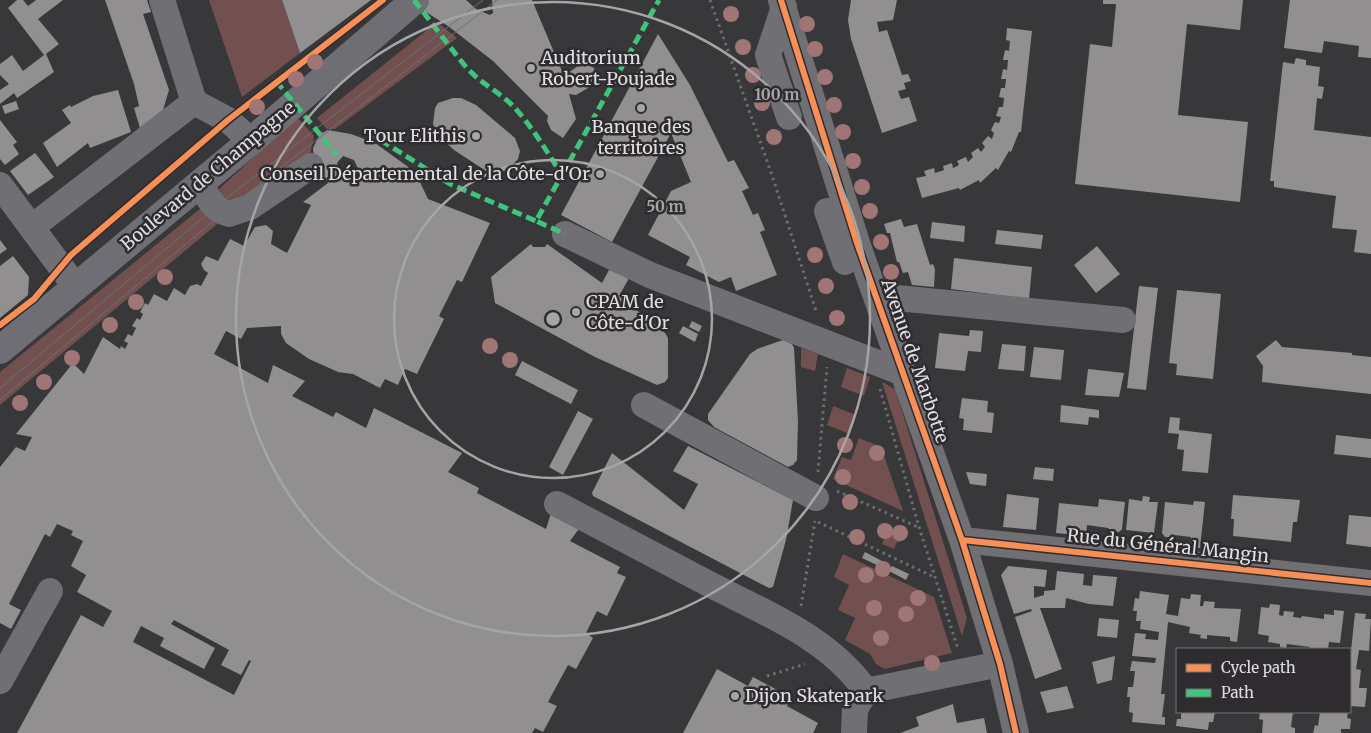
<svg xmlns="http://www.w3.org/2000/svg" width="1371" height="733" font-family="Merriweather,serif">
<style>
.green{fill:#725050}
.building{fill:#918f90;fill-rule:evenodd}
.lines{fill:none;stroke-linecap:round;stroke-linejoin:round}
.path{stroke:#6e6d70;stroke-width:3;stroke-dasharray:2.5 4;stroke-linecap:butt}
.minor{stroke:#706f74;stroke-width:26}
.major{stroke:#706e75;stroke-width:28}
.tram{stroke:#706f73;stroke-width:1}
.quiet{stroke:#40c37c;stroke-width:5;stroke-dasharray:10 5;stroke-linecap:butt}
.cycleway-casing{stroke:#2f2c30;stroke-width:9}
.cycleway{stroke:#f78f57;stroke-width:6}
.tree{fill:#a07576}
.ring{fill:none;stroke:#a5a4a6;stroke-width:2.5}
.poi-dot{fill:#a5a4a6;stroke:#2f2c30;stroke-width:2}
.labels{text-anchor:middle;stroke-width:5;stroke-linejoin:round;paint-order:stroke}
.poi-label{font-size:18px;fill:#e0dee1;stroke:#2f2c30;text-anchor:start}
.street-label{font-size:18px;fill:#e0dee1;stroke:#2f2c30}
.centre{fill:#a5a4a6;stroke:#2f2c30;stroke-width:2.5}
.ring-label{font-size:15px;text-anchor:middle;font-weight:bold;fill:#a5a4a6;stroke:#2f2c30;stroke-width:5;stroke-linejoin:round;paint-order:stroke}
</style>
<rect width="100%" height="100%" fill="#383739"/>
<!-- green -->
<path class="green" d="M209,0H282L300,53L242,97Z
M437,22L457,38L335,129H327L317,118Z
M297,117L314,136L309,160L243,206L218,197L219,189Z
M206,204L222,220L0,405V372Z
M801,348L818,354L815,371L801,367Z
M847,368L870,377L864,396L841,387Z
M882,382L895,389L967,618L962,636Z
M833,406L856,415L850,434L827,425Z
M859,438L881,447L903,511L833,479L842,457L851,460Z
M896,525L906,529L900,542H897L894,549L882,544L885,536L879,533L882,526L894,531Z
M843,554L934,597L952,653L885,669L876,664L870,654L845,640L855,618L838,610L849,585L834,577Z"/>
<!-- building -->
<path class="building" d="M17,0H23L28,6L36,0H63L38,19L59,44L46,54L54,72L17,98L14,93L0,104V90L9,84L0,75V64L12,55L23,71L44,55L8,8Z
M105,0H147L151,12L143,14L169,90L163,110L140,128L134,108L139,106L134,84Z
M282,0H371L300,53Z
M407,0H466L476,9L490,15L493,13L492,0H532L564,76L578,66L585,65L593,67L595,71L594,80L588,88L576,95L569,94L576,119L563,138L551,130L547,121L548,116L493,61L448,26Z
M851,0H897L893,20L877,22L879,32L887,30L902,75L908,74L911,81L904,83L906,89L898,91L901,99L909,97L917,121L882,133L851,39L848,20Z
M1103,0H1243L1240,30L1187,24L1178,115L1248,122L1240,202L1075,184L1090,44L1112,47L1116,4H1103Z
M1290,0H1371V58L1358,57L1359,46L1324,41L1322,53L1284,48Z
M1007,28L1032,31L1021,132H1019L1011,152L1009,151L998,170L996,168L980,183L979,180L960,190L959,188L922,198L916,178L926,176L924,171L934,168L935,173L944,170L943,166L952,163L953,168L959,165L957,161L966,157L968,162L973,157L971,153L978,148L981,152L985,147L982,143L988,136L992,139L994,133L991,130L995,122L999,123L1001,117L996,116L999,107H1003L1004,98L999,97L1001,88H1005L1006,79H1001L1003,69L1007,70L1008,60H1003L1005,50L1009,51L1010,41L1006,40Z
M658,34L690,85L728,162L734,160L749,188L742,191L753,215L758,213L765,230L760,232L777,275L736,291L731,277L719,282L686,265L690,257L648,235L671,191L691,182L671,133L612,242L561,215Z
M1296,58L1306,60V65L1320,67L1318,86L1324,87L1322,99L1317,98L1314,130L1371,137V254L1354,252L1357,230L1332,228L1336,196L1274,187V181H1270L1283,62L1294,64Z
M118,90L131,132L90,148L88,143L57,167L43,143L71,123L62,110L70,105L71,107L93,96Z
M453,98H461L476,105L515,138L520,151L518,159L508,170L494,173L486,171L454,150L441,138L433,124L435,108L438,103Z
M16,101L19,109L5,114L2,106Z
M0,120L17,142L13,145L19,154L5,165L0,159Z
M328,130L351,134L375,143L407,166L418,178L428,199L490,223L462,282L457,280L439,316L444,319L417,374L405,369L398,385L385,379L380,388L353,374L338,372L309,359L286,343L281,334V326L247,328L241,339L226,331L214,354L268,383L273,365L305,381L292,396L333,417L336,412L366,428L374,408L462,453L448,472L479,488L477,493L546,529L552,510L581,526L570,541L620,567L617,573L626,577L607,616L597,611L586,633L593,638L576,669L568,665L548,702L557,706L543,732L535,728L532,733H17L81,615L103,627L112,611L77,592L86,575L71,566L83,541L71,535L73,531L57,524L50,537L45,534L9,604L21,610L11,629L0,623V467L16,447L25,451L32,437L16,434L73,363L84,374L103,337L120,349L121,346L125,349L128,343L124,341L128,334L132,336L136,328L132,326L137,318L140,320L143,314L140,312L145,303L148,305L154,294L167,301L174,288L185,295L190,286L197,284L201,286L208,273L204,270L201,264L206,256L218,261L230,239L244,246L255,227L266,225L273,231L271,244L287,253L311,205L303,202L328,183L314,159L313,148L320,134ZM343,156L354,160L360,173L347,168L341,173L337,163ZM174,620L229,650L221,665L241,675L249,660L251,661L234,695L133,642L141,626L164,638L160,646L204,669L215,648L171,624Z
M35,153L54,177L28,195L10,171Z
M901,219L904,227L917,224L930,265L933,264L935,269L934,287L912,285L908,272L903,273L899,262H897L890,233H887L884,224Z
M932,222L965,226L964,242L930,238Z
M997,230L1043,235L1041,249L995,244Z
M0,240L7,249L0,254Z
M531,244L533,247H545L547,244L602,283L609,270L629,278L619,296L665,333L668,338V378L665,382L657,385L595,357L495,303L491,277Z
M1097,246L1120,274L1096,293L1074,265Z
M13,256L29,277L28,295L0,318V266Z
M954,258L1032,267L1029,299L951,289Z
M1139,286L1158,288L1146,390L1127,388Z
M1177,290L1221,294L1213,379L1176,375L1177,364L1169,363Z
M692,321L702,326L699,332L689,327Z
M683,326L698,334L695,342L679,333Z
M970,330L983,331L981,352L968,351L965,371L935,368L939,333L969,336Z
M783,340L792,344L794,348L798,421L797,460L793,465L788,467L714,427L708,420V414L750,354L757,349Z
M1276,340L1282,347L1352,353V355L1371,357V394L1262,382L1263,366L1256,356Z
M1002,344L1026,346L1024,371L998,369Z
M1034,347L1064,350L1061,380L1030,377Z
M522,361L578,390L571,404L515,375Z
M1088,369L1124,373L1119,397L1085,395Z
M962,398L988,401L987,412L994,413L992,433L963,430L964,419L959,418Z
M1061,405L1099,410V418L1089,417L1088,425L1060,422Z
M578,411L593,419L563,475L549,467Z
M1170,417L1180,418L1179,430L1212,434L1208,473L1182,471L1184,450L1177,449L1179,434L1168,433Z
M1336,435L1371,439V458L1334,454Z
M688,446L793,500L786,540L773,587L769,588L593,496L592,493L612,453L684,510L698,484L673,471Z
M1035,467L1054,469L1053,481L1033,479Z
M966,472L987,474L986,486L970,484Z
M1007,494L1039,498L1036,530L1003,527Z
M1233,495L1300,500L1297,522H1293L1291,542L1233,536L1234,519H1231Z
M1143,496L1150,497L1149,502H1158L1154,533L1126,530L1129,499L1142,501Z
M1099,499L1125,502L1122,529L1119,532L1111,531L1108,528L1087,525L1086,536L1056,533L1059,503L1098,507Z
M1194,501L1205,502L1200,548L1190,547L1191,537L1174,535L1172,537H1165L1162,533L1165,502L1193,505Z
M1349,515L1371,517V547L1346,544Z
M865,552L882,561L879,566L862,558Z
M892,566L909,574L906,580L889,571Z
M1008,566L1047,570L1045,587L1034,586V598L1044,595V591L1055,590L1057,571L1084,574L1083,585L1092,586L1093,575L1117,577L1113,606L1089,604L1066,598L1065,608H1040L1062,669L1035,679L1015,617L1032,611L1031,609L1014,614L1001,575Z
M1140,591L1169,595L1166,614L1178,616L1181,598L1190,599L1191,594L1201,595L1200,606H1203L1204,601L1215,602L1214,608L1241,609L1237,642L1230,641V637L1207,635V639L1200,638L1201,635L1189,633L1190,627L1168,622L1161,694H1165L1162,717H1165V725L1132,722L1133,713L1129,712L1130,697H1127L1128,687H1133L1135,671H1130L1132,661L1155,663L1156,658L1132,656L1135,633L1146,634L1145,639L1158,640L1159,632L1140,629L1141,621H1136L1137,611H1133L1135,598L1139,599Z
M1270,604L1280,605L1279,615L1283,616L1284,611L1294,612L1293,617L1301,618L1302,616L1324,619V614L1334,615V610L1344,611L1340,643L1329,642L1328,649H1309L1310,647L1287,644L1286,648L1280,647V644L1268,642L1269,636L1258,634L1261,607L1269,608Z
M1355,613L1366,614L1365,619H1371L1369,651L1359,650L1356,669L1361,670L1359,688H1367L1365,707L1350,706V660Z
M1099,618L1119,620L1117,638L1097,636Z
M1115,656L1112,680L1097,684L1092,662Z
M717,669L748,686L753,677L792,698L787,706L818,723L813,733H683Z
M1067,686L1074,708L1047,713L1040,692Z
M953,704L957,723L984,718L987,733H900L919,726L916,717Z
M1181,712H1215L1213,722H1209L1208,730L1176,726L1177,719H1181Z
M1260,712H1293L1291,727L1295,728V733H1262L1263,720L1259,719Z
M1320,712H1348L1347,718L1351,719L1350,729H1341V733H1313L1315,725L1318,726Z"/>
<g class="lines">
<!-- path -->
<path class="path" d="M710,0L772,175L817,314
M880,389L919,527L958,649
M818,472L827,367
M837,491L918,527
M818,522L934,577
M801,606L815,521
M767,676L805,664"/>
<!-- minor -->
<path class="minor" d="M162,0L194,102L228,120L251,141
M781,0L857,243L962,540L1000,664L1016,733
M784,7L768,55L789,117
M202,182C206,197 213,210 229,214L250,207L311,166
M0,185L75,286
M827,211L845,262
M32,227L194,102
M565,234L650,275L901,372
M876,296L1123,320
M644,405L816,498
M557,504C608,531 660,558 711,585C767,614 829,638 866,691
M962,540L1371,583
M0,681L50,591
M866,691L1000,664
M854,733L855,709L866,691"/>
<!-- major -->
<path class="major" d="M0,350L251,141L415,0"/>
<!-- tram -->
<path class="tram" d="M0,388L224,200L483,0
M0,400L230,207L497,0"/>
<!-- quiet -->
<path class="quiet" d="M414,0C431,22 448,45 466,67C480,83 498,91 513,106C532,126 547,152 562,175L536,221L565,234
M276,81L337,155
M368,132L450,184L536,221
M562,175L659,0"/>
<!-- cycleway casing -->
<g class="cycleway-casing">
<path id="cycleway" d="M781,0L857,243L962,540L1000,664L1016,733
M0,325L34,299L71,255L228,120L383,0
M962,540L1371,583"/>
</g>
<!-- cycleway -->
<use href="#cycleway" class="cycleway"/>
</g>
<!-- trees -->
<g class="tree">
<circle cx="731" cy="14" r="8"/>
<circle cx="807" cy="24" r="8"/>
<circle cx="743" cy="47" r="8"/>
<circle cx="815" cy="49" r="8"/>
<circle cx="315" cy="62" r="8"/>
<circle cx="753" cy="75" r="8"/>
<circle cx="825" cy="77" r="8"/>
<circle cx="296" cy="79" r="8"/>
<circle cx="762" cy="103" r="8"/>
<circle cx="834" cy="105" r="8"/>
<circle cx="257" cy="107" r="8"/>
<circle cx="843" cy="132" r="8"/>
<circle cx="774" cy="137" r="8"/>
<circle cx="853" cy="161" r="8"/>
<circle cx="862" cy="187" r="8"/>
<circle cx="870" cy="211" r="8"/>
<circle cx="881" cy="242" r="8"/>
<circle cx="815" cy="255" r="8"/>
<circle cx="891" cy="272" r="8"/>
<circle cx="165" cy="277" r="8"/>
<circle cx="826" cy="286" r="8"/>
<circle cx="136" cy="302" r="8"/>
<circle cx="837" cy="318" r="8"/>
<circle cx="110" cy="325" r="8"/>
<circle cx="490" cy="346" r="8"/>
<circle cx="72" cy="358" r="8"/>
<circle cx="510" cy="360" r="8"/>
<circle cx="44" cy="382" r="8"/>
<circle cx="20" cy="403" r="8"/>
<circle cx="845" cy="445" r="8"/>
<circle cx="877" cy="453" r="8"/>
<circle cx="843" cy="477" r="8"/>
<circle cx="850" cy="502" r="8"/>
<circle cx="885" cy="531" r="8"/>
<circle cx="900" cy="533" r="8"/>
<circle cx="857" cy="537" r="8"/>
<circle cx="883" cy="569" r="8"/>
<circle cx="866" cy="575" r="8"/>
<circle cx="918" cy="598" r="8"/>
<circle cx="874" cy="608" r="8"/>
<circle cx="906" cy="614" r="8"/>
<circle cx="881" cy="638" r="8"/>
<circle cx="932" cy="663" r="8"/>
</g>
<!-- distance rings -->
<g class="ring">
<circle cx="553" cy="319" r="159"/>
<circle cx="553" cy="319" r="317"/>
</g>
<!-- markers -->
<g class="poi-dot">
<circle cx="531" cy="68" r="5"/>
<circle cx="641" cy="108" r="5"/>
<circle cx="476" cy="136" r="5"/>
<circle cx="600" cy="174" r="5"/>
<circle cx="576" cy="312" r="5"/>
<circle cx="735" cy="696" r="5"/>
</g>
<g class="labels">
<!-- poi labels -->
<g class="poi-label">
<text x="541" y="64">Auditorium<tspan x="541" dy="21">Robert-Poujade</tspan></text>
<text x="641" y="133" text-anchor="middle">Banque des<tspan x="641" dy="21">territoires</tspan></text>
<text x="466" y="142" text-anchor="end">Tour Elithis</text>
<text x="590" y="180" text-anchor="end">Conseil Départemental de la Côte-d'Or</text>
<text x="586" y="308">CPAM de<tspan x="586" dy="21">Côte-d'Or</tspan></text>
<text x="745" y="702">Dijon Skatepark</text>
</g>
<!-- street labels -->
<g class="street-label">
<text transform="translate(208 176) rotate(-40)" y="6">Boulevard de Champagne</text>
<text transform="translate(915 361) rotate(71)" y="6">Avenue de Marbotte</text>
<text transform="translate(1168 546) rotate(6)" y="6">Rue du Général Mangin</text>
</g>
</g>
<circle cx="553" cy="319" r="8" class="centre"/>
<g class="ring-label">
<text x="777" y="100">100 m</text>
<text x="665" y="212">50 m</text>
</g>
<!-- legend -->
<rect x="1176" y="648" width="175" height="65" fill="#2f2c30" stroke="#767377"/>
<rect x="1186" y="664" width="25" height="8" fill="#f78f57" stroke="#767377"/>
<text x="1221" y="673" font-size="15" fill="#e0dee1">Cycle path</text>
<rect x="1186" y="689" width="25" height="8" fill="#40c37c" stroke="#767377"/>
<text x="1221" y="698" font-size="15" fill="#e0dee1">Path</text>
</svg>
